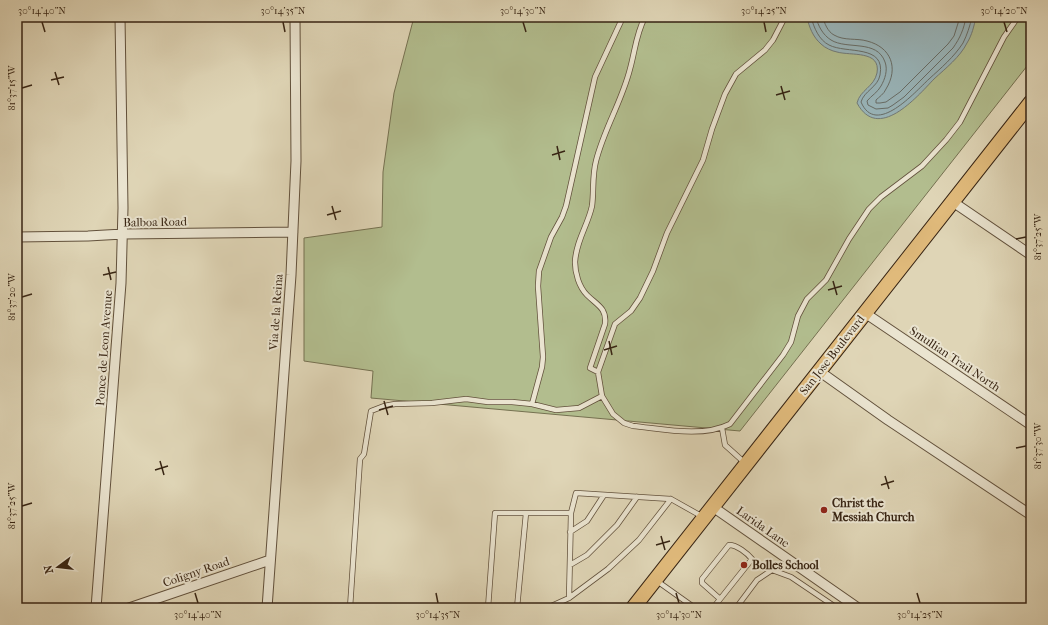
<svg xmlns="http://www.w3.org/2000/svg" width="1048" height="625" font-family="'IM FELL French Canon',serif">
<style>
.green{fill:#b2bd8e;stroke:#757151}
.water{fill:#99b5ba;stroke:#727b78}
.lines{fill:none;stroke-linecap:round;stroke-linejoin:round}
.shore{stroke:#686d67;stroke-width:1}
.service-casing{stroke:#62513c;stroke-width:6}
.minor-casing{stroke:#62513c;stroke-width:11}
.primary-casing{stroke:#382514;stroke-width:16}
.service{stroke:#eae4d0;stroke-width:4.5}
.minor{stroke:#eae4d0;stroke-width:9}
.primary{stroke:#e0ba7b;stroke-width:14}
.ticks{fill:none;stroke:#382514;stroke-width:1.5}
.poi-dot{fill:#8f2418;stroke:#eae4d0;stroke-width:1.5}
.labels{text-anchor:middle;stroke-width:4;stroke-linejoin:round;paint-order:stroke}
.street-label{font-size:12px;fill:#382514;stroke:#eae4d0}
.poi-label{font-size:12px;font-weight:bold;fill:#382514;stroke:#eae4d0;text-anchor:start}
.neatline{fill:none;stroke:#382514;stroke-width:1.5}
.ticks-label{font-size:10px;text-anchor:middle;fill:#382514}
</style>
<rect width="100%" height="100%" fill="#dfd5b6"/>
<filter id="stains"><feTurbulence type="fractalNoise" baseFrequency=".005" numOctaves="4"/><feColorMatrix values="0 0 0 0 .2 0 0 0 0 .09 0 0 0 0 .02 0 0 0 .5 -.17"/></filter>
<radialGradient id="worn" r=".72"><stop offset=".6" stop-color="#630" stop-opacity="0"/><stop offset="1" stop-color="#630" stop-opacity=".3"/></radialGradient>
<!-- green -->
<path class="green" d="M414,17H1031V61L740,431L371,398L373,371L304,361V238L382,227L383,172L394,93Z"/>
<!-- water -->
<path class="water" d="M807,17H976C974,26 972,35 967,43C960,57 946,68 934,79C916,98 878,142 857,103C860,90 874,87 877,73C881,50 851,56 837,52C832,51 825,48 821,44C813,37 809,27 807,17Z"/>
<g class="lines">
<!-- shore -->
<path class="shore" d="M811,17C814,28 819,40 829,45C846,54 886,44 880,75C878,87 864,91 861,102C876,137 915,92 929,79C941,68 954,57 963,43C967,35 970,26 972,17
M816,17C818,26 823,35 831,40C847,50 877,39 885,62C888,70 885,79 881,86C878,92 871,96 867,101L868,105L876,109L888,108L893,105L904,97L953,48C960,38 964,29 966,17
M823,17C824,23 828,32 834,35C844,41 857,38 867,41C891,47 899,68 886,89C884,94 879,97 876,100V103H880L886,102L900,92L948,44L954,36L960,17"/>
<!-- service casing -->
<g class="service-casing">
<path id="service" d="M785,17L773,40L765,50L736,74L725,94L712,129L703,160L667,233L653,271L640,298L631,311L615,324L598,372L602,396L613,414L624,423L633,426C663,429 702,438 730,424L783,355L791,342L798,316L807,299L826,280L849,239L869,209L881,197L922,166L946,140L960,122L1004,37L1018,17
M598,372L590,368L605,324C607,308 597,305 587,295C579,287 575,273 575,262C576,241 588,225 592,206C594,191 592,176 596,161C604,129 622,101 630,69C635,51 636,34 645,17
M532,404L542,367L543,357L538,286L539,271L551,237L562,217L566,206L595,77L623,17
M722,428L725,445L745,463
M570,532L587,521L604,495
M570,565L587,555L617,525L637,497
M657,581L695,608
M569,598L571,513
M350,608L360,459L364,454L371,411L384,406L395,404L432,403L466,399L488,402H512L532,404L556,410L579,408L602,396
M488,608L495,513H571L576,493L671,499L703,517
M517,608L526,513
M547,608L569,598L608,569L639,540L671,499
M713,608L752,559C747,553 737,545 729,545L702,579V583L720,599
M736,608L757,580L772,570L791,577L837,608"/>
</g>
<!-- minor casing -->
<g class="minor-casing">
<path id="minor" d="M953,202L1031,255
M17,237L88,236L123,234L293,232
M865,313L1031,425
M819,371L888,420L1031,515
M713,507L858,608
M96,608L121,283L123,208L120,17
M129,608L270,560
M267,608L291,275L296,161L295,17"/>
</g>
<!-- primary casing -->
<g class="primary-casing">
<path id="primary" d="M633,608L1031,102"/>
</g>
<!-- service -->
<use href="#service" class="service"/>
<!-- minor -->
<use href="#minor" class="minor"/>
<!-- primary -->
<use href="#primary" class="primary"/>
</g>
<!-- ticks -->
<path class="ticks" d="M42,22L45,32M283,22L285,32M523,22L526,32M764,22L766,32M1004,22L1007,32M55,72L59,85M51,80L64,77M781,86L785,100M22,88L32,85M776,95L790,91M557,146L560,160M552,155L565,151M332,206L336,220M327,215L341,211M1016,239L1026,237M108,267L111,280M103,275L116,272M833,281L837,295M828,290L842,286M22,297L32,294M609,341L612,355M604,350L617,346M384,401L388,415M379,410L393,406M1016,448L1026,446M160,461L164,475M155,470L168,466M885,476L889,489M881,485L894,481M22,506L32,503M661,536L665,550M656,545L670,541M195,593L198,603M436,593L438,603M676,593L679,603M917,593L920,603"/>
<!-- markers -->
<g class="poi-dot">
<circle cx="824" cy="510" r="4"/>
<circle cx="744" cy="565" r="4"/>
</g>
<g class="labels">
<!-- street labels -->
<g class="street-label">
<text transform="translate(155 222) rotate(-1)" y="4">Balboa Road</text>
<text transform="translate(276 312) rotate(-86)" y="4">Via de la Reina</text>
<text transform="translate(104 348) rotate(-86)" y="4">Ponce de Leon Avenue</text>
<text transform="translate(832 355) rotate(-52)" y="4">San Jose Boulevard</text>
<text transform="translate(955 359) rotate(34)" y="4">Smullian Trail North</text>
<text transform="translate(763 527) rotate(35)" y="4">Larida Lane</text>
<text transform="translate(196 572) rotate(-19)" y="4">Coligny Road</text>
</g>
<!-- poi labels -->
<g class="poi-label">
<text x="832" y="507">Christ the<tspan x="832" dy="14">Messiah Church</tspan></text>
<text x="752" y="569">Bolles School</text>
</g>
</g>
<!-- margin -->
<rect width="1048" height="625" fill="none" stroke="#dfd5b6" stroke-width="44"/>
<!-- north arrow -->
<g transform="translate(58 567) rotate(255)" stroke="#eae4d0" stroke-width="3" paint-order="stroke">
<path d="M0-3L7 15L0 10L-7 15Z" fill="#382514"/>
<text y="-6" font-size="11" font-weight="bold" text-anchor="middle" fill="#382514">N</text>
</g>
<rect x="22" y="22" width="1004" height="581" class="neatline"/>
<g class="ticks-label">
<text x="42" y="14">30°14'40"N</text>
<text x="283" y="14">30°14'35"N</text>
<text x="523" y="14">30°14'30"N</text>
<text x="764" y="14">30°14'25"N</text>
<text x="1004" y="14">30°14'20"N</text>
<text transform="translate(11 88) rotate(-90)" y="4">81°37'15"W</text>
<text transform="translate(1037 237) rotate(-90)" y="4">81°37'25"W</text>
<text transform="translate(11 297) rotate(-90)" y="4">81°37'20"W</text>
<text transform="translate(1037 446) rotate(-90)" y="4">81°37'30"W</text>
<text transform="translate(11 506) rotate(-90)" y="4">81°37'25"W</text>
<text x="198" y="618">30°14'40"N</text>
<text x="438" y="618">30°14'35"N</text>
<text x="679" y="618">30°14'30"N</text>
<text x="920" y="618">30°14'25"N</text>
</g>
<rect width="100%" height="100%" filter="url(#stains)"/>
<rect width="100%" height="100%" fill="url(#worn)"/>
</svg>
